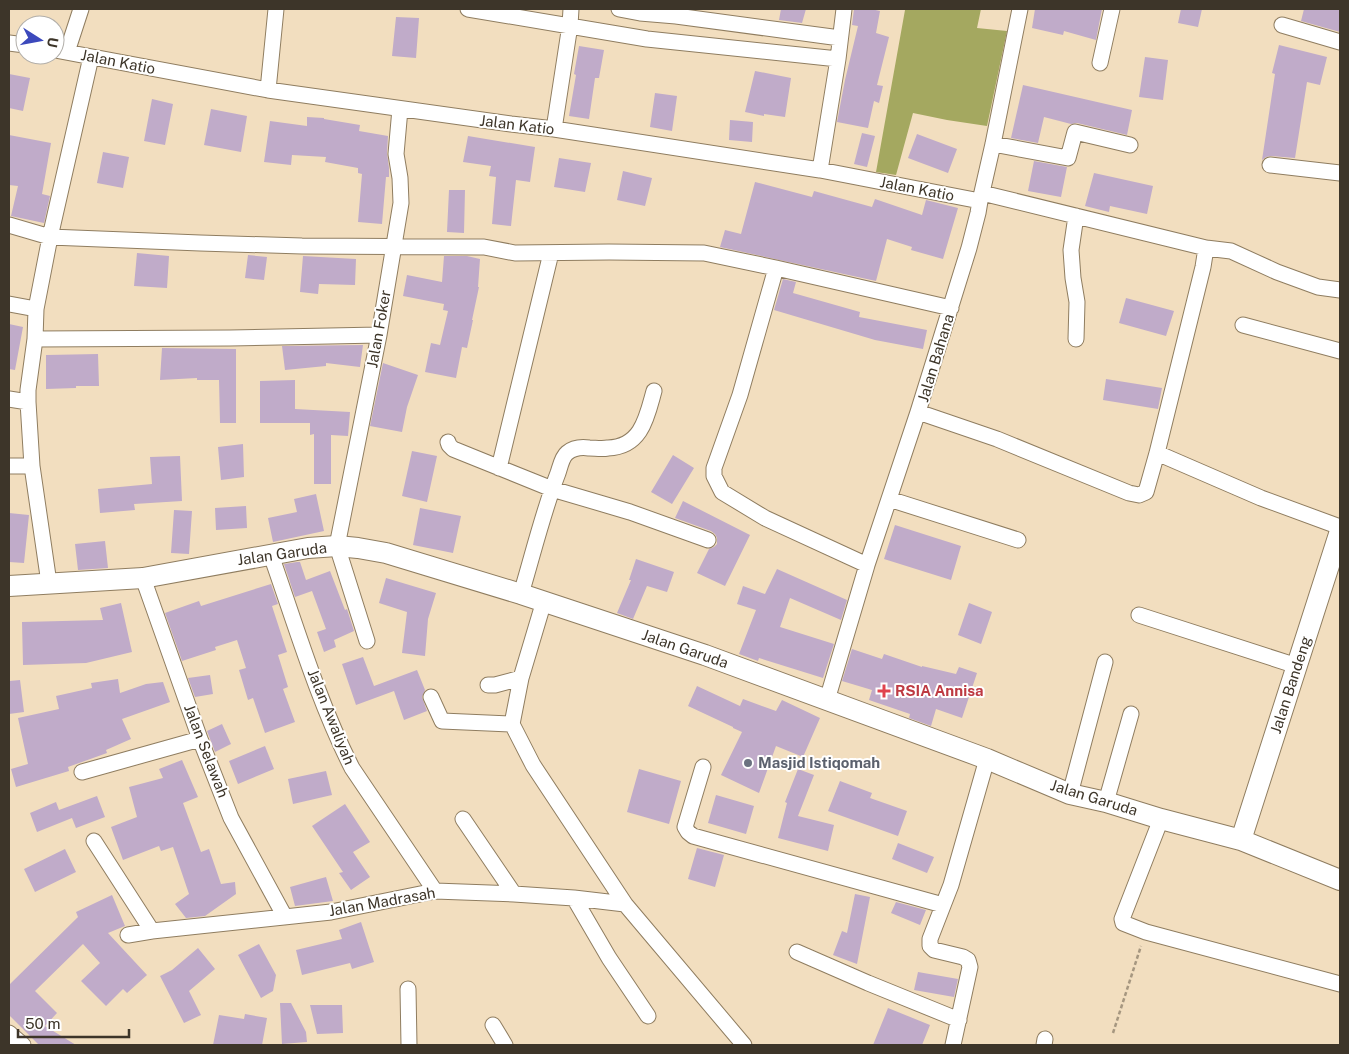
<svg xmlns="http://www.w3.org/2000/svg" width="1349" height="1054" font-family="'Public Sans',sans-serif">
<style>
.forest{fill:#a4a860}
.building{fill:#c0abc9}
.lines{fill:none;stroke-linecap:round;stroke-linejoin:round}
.minor-casing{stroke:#8f7d60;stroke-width:17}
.tertiary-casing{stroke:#8f7d60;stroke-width:22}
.path{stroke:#a69780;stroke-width:2.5;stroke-dasharray:4 2.5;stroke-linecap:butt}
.minor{stroke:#fff;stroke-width:15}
.tertiary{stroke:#fff;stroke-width:20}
.health-dot{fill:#e0444e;stroke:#fff;stroke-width:2}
.worship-dot{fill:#6b7280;stroke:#fff;stroke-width:2}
.labels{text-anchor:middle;stroke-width:4;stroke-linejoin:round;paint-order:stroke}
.street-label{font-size:15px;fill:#3d3529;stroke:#fff}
.health-label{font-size:15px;font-weight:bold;fill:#be3a42;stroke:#fff;text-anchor:start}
.worship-label{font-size:15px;font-weight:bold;fill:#5b616d;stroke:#fff;text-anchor:start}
</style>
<rect width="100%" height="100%" fill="#f2debf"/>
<!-- forest -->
<path class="forest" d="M902,9H981L977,28L1007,31L987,126L947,120L913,113L896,175L876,172L905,10Z"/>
<!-- building -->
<path class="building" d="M781,9H806L802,23L779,20Z
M854,9H871L880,11L876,33L889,37L877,85L883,86L879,103L874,101L868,128L837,122L845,80L858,26L852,25Z
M1035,9H1102L1096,40L1064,31L1063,35L1032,28Z
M1181,9H1202L1198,27L1178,23Z
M1304,9H1340V32L1301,21Z
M396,17L419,18L416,58L392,56Z
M1279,45L1327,57L1320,85L1307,82L1295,158L1271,156L1266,157L1262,160L1275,74L1272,73Z
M579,46L604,50L599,78H595L589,119L569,116L576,75L574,74Z
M1145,57L1168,60L1163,100L1139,97Z
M755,71L791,78L785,117L764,114V116L745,112Z
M9,74L30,78L23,111L9,108Z
M1023,85L1132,110L1127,135L1077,123L1071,124L1044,117L1038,143L1011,138Z
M655,93L677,96L672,131L650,127Z
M152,99L173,104L165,145L144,141Z
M211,109L247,116L241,152L204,145Z
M307,117L324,118V119L360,125L359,131L388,136L387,153L389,168V177H386L382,224L358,222L362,174L358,173V168L325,162L326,157L292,155L291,165L264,162L270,121L307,126Z
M730,120L753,122L752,142L729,140Z
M862,133L875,136L867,167L854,164Z
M917,134L957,149L948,173L908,158Z
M9,135L51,143L42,194L50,196L44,223L11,216L18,186L9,185Z
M468,136L535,147L530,182L516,180L511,226L492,224L496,177L489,176L491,166L463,162Z
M103,152L129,157L123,188L97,183Z
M559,158L591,163L585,192L554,187Z
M1034,161L1067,167L1061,197L1028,191Z
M623,171L652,178L645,206L617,200Z
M1094,173L1153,186L1147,214L1110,206L1109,212L1085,206Z
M755,182L812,197L814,191L872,207L875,199L922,215L926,200L958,208L943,259L911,250L912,247L887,239L876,281L720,247L725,230L741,234Z
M449,190H465L464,233L447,232Z
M137,253L169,256L167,288L134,286Z
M248,255L267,257L264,280L245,278Z
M303,256L356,259L355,285L319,284L318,294L300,292Z
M444,256H467L480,259L478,287H479L472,320H473L467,348L462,347L456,378L425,372L431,343L440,345L448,311L443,310L444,304L403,296L407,275L442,282Z
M783,279L796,282L793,293L860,312L859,317L927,330L923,349L875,340L774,310Z
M1126,298L1174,311L1166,336L1119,323Z
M9,324L23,327L15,370L9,369Z
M363,345L360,367L326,363V366L285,370L282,346Z
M162,348L236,349V423H220L219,380H197V378L160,380Z
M98,354L99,386H76V388L46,389V355Z
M383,363L418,375L407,407L402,432L370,426Z
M1106,379L1162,388L1158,409L1103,400Z
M295,380V409L350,412L348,436L331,435V484H314V434L310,435V423H260V381Z
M243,444L244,477L221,480L218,447Z
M412,451L437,456L427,502L402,496Z
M673,455L694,468L672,504L651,492Z
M180,456L182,501L134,504L135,510L100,513L98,489L152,484L150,457Z
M316,494L324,531L273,542L268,518L297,512L294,499Z
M683,501L750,535L725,586L697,573L709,549L714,547L717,544V538L715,534L711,531L675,518Z
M246,506L247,528L216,530L215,508Z
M420,508L461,516L453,553L413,545Z
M174,510L192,511L189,554L171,553Z
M9,513L29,515L24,563L9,562Z
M895,525L961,546L951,580L884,559Z
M105,541L108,568L78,570L75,544Z
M636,559L674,572L667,592L647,586L633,619L617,613L631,580H629Z
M297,562H300L306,580L330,571L345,610L347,609L354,631L334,640L336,647L324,652L317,632L326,629L312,591L295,597L284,564Z
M777,569L847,600L841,620L790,598L780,627L834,644L823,678L759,658L758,661L739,654L756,610L737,604L743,586L765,594Z
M386,578L436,593L428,619L425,656L402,653L407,612L379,603Z
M271,584L278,604L272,606L287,652L278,655L288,687L283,689L295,722L265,733L253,698L248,700L239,670L246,668L237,640L215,647L216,650L182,661L165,613L199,601L201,606Z
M121,603L132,652L86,663L23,665L22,622L103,620L100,608Z
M969,603L992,612L981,644L958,635Z
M852,649L882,659L884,654L922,667V666L956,674L959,667L977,673L962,718L936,709L931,726L909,718L910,714L869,700L872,690L842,681Z
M363,657L374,686L417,670L425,690L422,697L427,711L404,720L394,691L356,705L342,664Z
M210,675L213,694L195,697L188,678Z
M118,679L120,693L146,684L163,682L170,702L122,719L131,739L106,750L107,753L68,767L69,771L16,787L11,769L28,764L18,718L59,709L56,696L92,688L91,683Z
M20,680L24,712L9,714V681Z
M697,686L740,706L743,699L776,711L782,700L820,718L803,757L776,746L759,793L721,775L742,732L733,728V727L688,706Z
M222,724L231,744L215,752L207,731Z
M265,746L274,769L238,784L229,761Z
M182,760L198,797L183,803L201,852L209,849L221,884L235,882L236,894L205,916L186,918L175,904L189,894L173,847L161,851L159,846L123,860L111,827L137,817L129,787L163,778L159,769Z
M639,769L681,781L669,824L627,812Z
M798,769L814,775L798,816L834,825L828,851L778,838L787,803L785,802Z
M326,771L332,795L293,804L288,779Z
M840,781L872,793L870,798L907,811L898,836L828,811Z
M716,795L754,806L746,834L708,823Z
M97,796L105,817L76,828L72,818L37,832L30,813L56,802L59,810Z
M345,804L370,842L353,852L370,877L351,890L339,873L343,872L312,826Z
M898,843L934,857L927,873L892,859Z
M697,848L724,855L715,887L688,879Z
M65,849L76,872L35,892L24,869Z
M326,877L333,901L295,906L290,887Z
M855,894L870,897L857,964L833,955L842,931L847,933Z
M112,895L125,926L108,933L147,975L127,993L123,989L106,1006L81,981L100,963L83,944L35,991L57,1013L45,1026L76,1045H39L9,1015V985L78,917L76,912Z
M896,902L926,910L920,925L891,913Z
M361,922L374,962L352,969L350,963L302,975L296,950L342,939L339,930Z
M259,944L276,975L273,991L261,998L238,955Z
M198,948L215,969L189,991L201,1015L184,1023L160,976L172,970Z
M918,972L958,979L954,997L914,990Z
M280,1003H291L306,1032L307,1042L282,1044Z
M310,1005H342L343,1033L317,1034Z
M888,1008L930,1025L922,1045H873Z
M245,1014L267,1018L262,1045H213L219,1015L244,1019Z"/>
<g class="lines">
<!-- minor casing -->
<g class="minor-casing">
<path id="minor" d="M468,9L647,39L838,59
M619,9L640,13L676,16L840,38
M1282,25L1340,42
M9,43L25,45
M55,50L268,90L511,124L554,129L820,170L980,201
M67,52L81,9
M1100,63L1112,9
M268,90L276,9
M554,129L570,25L571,9
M993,144L1068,158L1075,132L1130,145
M1270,165L1340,173
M820,170L838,59L844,9
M982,193L1206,248L1231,251L1277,272L1318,287L1340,290
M9,225L50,237L200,243L302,246L484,247L515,253L609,252L704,253L776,268L951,308
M776,268L740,395L714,468V476L722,492L765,518L867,565
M9,304L36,309
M1243,325L1340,351
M35,339L230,338L379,335
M1076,339L1077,302L1073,278L1071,250L1076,216
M9,399L28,402
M918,412L997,439L1129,493L1139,495L1146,492L1157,453L1203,267L1206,248
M448,442L449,445L453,449L552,489L630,512L708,540
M1157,453L1261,498L1340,527
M9,466H32
M499,468L551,253
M889,499L1018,540
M271,555C296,626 318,701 352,768L435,891
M143,578L200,739L231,818L285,917
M49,583L32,466L28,402V390L35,339L36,309L50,237L91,57
M521,594C533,554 543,512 558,473C560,467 562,457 567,453C573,448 582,447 589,448C595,448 602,449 608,448C642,447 647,416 654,391
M544,601L521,678L512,724L533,765L625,904
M1139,615L1297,666
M367,641L337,546L379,335L401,203L400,178L396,154L400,109
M488,685H495L521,678
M431,697L442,721L512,724
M827,700L867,565L918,412L969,248L978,213L980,201L993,144L1020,9
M703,767L685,827L688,832L693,836L943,905
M82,772L200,739
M1070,794L1105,662
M1106,802L1131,714
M463,819L514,894
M1161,819L1122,919L1123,923L1146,932L1340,984
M94,841L152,931L331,912L435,891L514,894L574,898L625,904L744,1045
M574,898L609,958L648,1016
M128,935L152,931
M797,952L868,983L959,1020
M408,989L409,1045
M493,1025L505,1045
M9,1033L23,1045
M953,1045L970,967L968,960L963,957L934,950L930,946V939L951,885L987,759
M1044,1045L1045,1039"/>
</g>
<!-- tertiary casing -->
<g class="tertiary-casing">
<path id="tertiary" d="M9,586L143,578L308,548L337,546L358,548L386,553L521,594L705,655L987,759L1070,794L1106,802L1161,819L1241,840L1340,880
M1241,840L1340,531"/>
</g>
<!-- path -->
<path class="path" d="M1113,1033L1141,946"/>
<!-- minor -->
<use href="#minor" class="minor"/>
<!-- tertiary -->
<use href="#tertiary" class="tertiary"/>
</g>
<!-- markers -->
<path class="health-dot" d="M881.5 683.5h5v5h5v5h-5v5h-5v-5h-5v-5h5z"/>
<circle class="worship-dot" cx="748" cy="763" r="5"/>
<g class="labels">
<!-- street labels -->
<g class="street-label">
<text transform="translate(118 62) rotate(11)" y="5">Jalan Katio</text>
<text transform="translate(517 125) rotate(7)" y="5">Jalan Katio</text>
<text transform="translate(917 189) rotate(11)" y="5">Jalan Katio</text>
<text transform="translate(379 329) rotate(-80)" y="5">Jalan Foker</text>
<text transform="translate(936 358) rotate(-73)" y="5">Jalan Bahana</text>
<text transform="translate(282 554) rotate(-8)" y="5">Jalan Garuda</text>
<text transform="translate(685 649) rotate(19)" y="5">Jalan Garuda</text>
<text transform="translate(1291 685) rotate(-72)" y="5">Jalan Bandeng</text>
<text transform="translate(331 717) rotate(68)" y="5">Jalan Awaliyah</text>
<text transform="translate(206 751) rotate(69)" y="5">Jalan Selawah</text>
<text transform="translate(1094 798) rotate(17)" y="5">Jalan Garuda</text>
<text transform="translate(382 902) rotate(-10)" y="5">Jalan Madrasah</text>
</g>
<!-- health labels -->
<g class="health-label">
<text x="895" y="696">RSIA Annisa</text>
</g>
<!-- worship labels -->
<g class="worship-label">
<text x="758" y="768">Masjid Istiqomah</text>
</g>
</g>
<!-- border -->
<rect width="1349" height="1054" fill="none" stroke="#3d3529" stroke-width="20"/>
<!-- north arrow -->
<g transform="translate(40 40) rotate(101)"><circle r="24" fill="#ffffff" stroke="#b1aea9"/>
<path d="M0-4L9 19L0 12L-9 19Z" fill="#3c49bc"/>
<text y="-8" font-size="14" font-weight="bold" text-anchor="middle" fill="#3d3529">U</text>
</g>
<!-- scale -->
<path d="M18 1029v8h111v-8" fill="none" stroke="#3d3529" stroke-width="2.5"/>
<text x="25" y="1029" font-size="15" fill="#3d3529" stroke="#ffffff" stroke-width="4" paint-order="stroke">50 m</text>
</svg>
